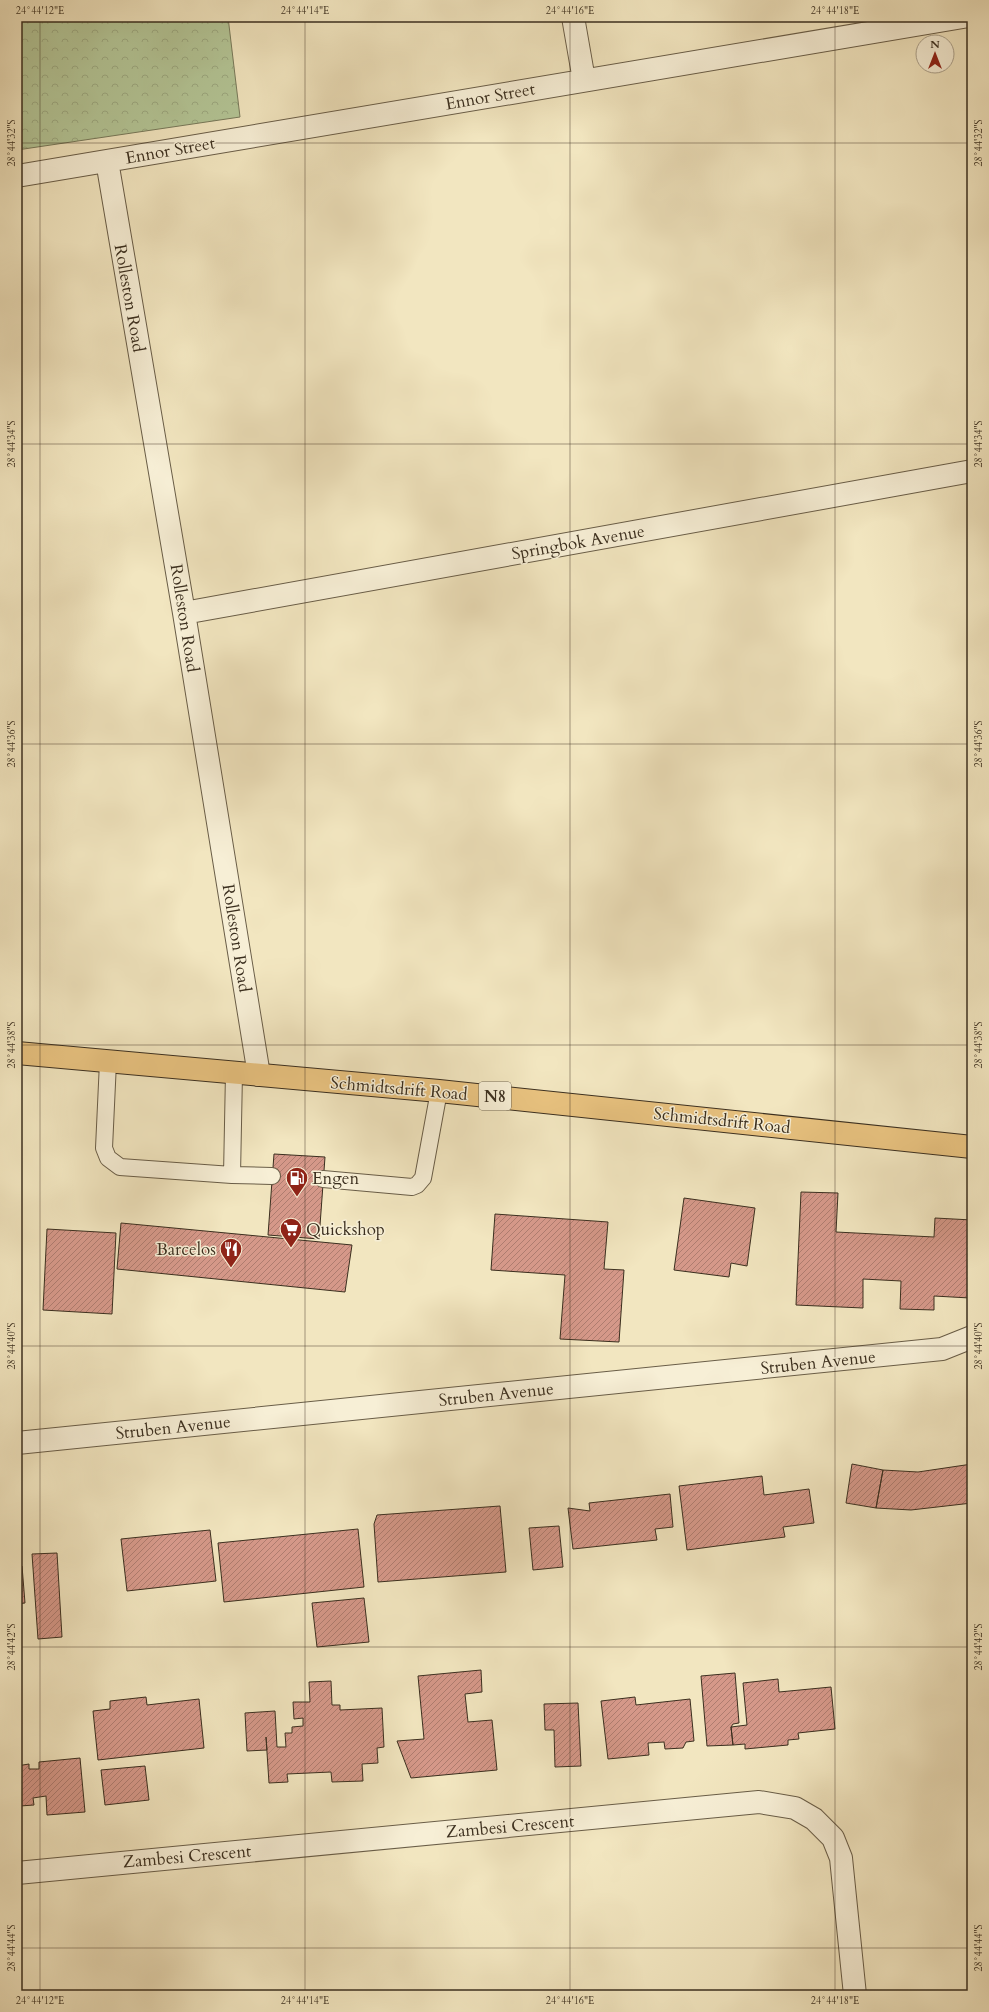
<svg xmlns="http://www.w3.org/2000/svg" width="989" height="2012" font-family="Cardo,serif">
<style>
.park{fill:url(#park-crowns);stroke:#787a5b}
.building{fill:url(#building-hatch);stroke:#3b2f1f}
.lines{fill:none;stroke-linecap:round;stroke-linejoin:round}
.service-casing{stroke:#695d47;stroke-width:18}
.minor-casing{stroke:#695d47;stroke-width:24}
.trunk-casing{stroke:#3b2f1f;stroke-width:24}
.service{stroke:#f7efd6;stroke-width:16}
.minor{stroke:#f7efd6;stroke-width:22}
.trunk{stroke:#e9c380;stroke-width:22}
.ticks{fill:none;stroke:#3b2f1f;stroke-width:1;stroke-opacity:0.45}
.labels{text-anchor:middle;stroke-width:3;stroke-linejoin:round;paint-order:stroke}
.shield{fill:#f7efd6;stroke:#736956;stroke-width:1}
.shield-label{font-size:16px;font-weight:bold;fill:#3b2f1f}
.street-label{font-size:17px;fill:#3b2f1f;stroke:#f7efd6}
.poi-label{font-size:17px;fill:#3b2f1f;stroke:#f7efd6;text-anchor:start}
.neatline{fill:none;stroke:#3b2f1f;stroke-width:1.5}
.ticks-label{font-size:10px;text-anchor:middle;fill:#3b2f1f}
</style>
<defs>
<pattern id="park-crowns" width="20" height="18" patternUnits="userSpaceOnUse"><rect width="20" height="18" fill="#b4c697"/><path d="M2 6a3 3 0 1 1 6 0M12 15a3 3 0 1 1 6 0" fill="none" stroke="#9caa82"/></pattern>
<pattern id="building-hatch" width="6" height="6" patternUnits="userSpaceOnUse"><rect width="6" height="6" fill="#d59889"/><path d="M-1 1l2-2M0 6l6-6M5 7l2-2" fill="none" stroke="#ae7c6f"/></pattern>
</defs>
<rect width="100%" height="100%" fill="#f2e6c0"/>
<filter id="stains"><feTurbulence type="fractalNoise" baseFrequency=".005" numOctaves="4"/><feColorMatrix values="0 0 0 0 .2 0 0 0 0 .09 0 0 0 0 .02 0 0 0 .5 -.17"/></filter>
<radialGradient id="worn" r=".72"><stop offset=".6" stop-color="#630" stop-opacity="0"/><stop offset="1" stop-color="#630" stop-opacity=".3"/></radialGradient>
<!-- park -->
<path class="park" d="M17,17H228L240,117L17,150Z"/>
<!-- building -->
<path class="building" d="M274,1154L325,1157L319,1239L268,1235Z
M801,1192L838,1193L836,1232L934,1237L935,1218L972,1220L970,1298L934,1296V1310L900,1309L901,1281L863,1279V1308L796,1305Z
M684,1198L755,1208L747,1266L731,1263L729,1277L674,1270Z
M495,1214L608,1222L604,1269L624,1270L619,1342L560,1339L565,1275L491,1270Z
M121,1223L352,1245L345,1292L117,1269Z
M47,1229L116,1233L112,1314L43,1310Z
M852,1464L883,1470L876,1508L846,1503Z
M972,1464V1503L911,1510L876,1508L883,1470L918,1472Z
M762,1476L764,1495L809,1489L814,1523L783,1527L785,1537L687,1550L679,1486Z
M670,1494L673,1527L655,1529L657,1540L573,1549L568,1508L590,1511L589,1503Z
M500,1506L506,1572L378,1582L374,1524L377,1515Z
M559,1526L563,1567L533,1570L529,1528Z
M358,1529L364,1587L224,1602L218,1543Z
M210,1530L216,1581L127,1591L121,1539Z
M57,1553L62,1637L38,1639L32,1554Z
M17,1566H22L25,1603L17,1604Z
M364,1598L369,1642L317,1647L312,1603Z
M481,1670L482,1692L465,1694L468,1722L492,1720L497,1770L411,1778L397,1741L424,1739L418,1676Z
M735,1673L739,1723L733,1724L731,1727L733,1745L707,1746L701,1676Z
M778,1679L779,1692L831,1687L835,1729L798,1733L799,1739L788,1740V1745L745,1749V1744L733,1745L731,1727L747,1725L743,1683Z
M331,1681L332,1705H340V1710L382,1708L384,1747L377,1748L378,1763L362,1764L363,1781L332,1782L331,1772L287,1774L288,1782L269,1783L266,1737L267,1750L247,1751L245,1713L275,1711L277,1747H286L285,1733H292V1727L303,1726V1718L294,1719L293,1702H310L309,1682Z
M146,1697L147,1705L199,1699L204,1748L98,1760L93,1711L110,1709V1701Z
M635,1697L636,1705L690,1699L694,1741L686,1742L683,1748L665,1749L664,1742L648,1743L649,1755L608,1759L601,1701Z
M578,1703L581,1766L555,1767L554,1730H545L544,1704Z
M80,1758L85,1812L47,1815L46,1796L33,1798L34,1805L20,1806V1811H17V1766L29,1764V1769H39V1762Z
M145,1766L149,1800L105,1805L101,1770Z"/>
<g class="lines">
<!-- service casing -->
<g class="service-casing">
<path id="service" d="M108,1062L104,1148L108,1158L120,1167L232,1175L272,1176
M232,1175L234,1073
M323,1179L412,1187L417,1185L423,1178L439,1091"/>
</g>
<!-- minor casing -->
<g class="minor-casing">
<path id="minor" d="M573,17L584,80
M107,161L184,613L259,1075
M17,176L963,17
M184,613L972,471
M17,1443L942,1349L972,1337
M17,1873L759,1802L795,1808L814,1819L833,1838L841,1858L855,1995"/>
</g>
<!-- trunk casing -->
<g class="trunk-casing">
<path id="trunk" d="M17,1053L439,1091L972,1147"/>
</g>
<!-- service -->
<use href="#service" class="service"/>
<!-- minor -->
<use href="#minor" class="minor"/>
<!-- trunk -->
<use href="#trunk" class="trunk"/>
</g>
<!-- ticks -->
<path class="ticks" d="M40,17V1995M305,17V1995M570,17V1995M835,17V1995M17,143H972M17,444H972M17,744H972M17,1045H972M17,1346H972M17,1647H972M17,1948H972"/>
<!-- icons -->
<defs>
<g id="fuel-pin" transform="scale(1.15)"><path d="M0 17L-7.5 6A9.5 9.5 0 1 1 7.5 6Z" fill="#8f2418" stroke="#f7efd6"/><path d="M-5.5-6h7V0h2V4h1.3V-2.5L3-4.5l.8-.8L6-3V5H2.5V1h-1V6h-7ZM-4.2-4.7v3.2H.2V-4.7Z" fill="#fff"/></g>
<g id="supermarket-pin" transform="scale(1.15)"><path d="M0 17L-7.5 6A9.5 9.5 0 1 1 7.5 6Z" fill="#8f2418" stroke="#f7efd6"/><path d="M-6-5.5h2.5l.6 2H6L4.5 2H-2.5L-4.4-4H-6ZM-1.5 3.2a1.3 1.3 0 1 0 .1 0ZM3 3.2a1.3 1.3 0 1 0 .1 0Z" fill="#fff"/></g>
<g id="restaurant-pin" transform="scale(1.15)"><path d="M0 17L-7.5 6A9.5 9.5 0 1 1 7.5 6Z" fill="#8f2418" stroke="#f7efd6"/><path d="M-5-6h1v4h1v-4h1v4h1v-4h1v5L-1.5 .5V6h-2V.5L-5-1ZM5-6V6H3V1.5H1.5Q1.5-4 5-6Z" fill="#fff"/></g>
</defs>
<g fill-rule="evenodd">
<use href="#fuel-pin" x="297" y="1178"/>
<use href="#supermarket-pin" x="291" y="1229"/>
<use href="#restaurant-pin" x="231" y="1249"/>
</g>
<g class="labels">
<!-- shield labels -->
<rect class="shield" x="479" y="1082" width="32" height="28" rx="3"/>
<g class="shield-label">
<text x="495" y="1102">N8</text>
</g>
<!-- street labels -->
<g class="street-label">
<text transform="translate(490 96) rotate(-10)" y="6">Ennor Street</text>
<text transform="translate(170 150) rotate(-10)" y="6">Ennor Street</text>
<text transform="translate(130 298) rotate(80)" y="6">Rolleston Road</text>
<text transform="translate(578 542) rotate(-10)" y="6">Springbok Avenue</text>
<text transform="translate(185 618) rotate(81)" y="6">Rolleston Road</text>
<text transform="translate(237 938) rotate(81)" y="6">Rolleston Road</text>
<text transform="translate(399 1088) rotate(5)" y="6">Schmidtsdrift Road</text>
<text transform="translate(722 1120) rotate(6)" y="6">Schmidtsdrift Road</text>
<text transform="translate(818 1362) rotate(-6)" y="6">Struben Avenue</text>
<text transform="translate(496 1394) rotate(-6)" y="6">Struben Avenue</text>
<text transform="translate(173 1427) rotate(-6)" y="6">Struben Avenue</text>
<text transform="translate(510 1826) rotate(-5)" y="6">Zambesi Crescent</text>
<text transform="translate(187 1856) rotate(-5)" y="6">Zambesi Crescent</text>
</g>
<!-- poi labels -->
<g class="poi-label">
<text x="312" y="1184">Engen</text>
<text x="306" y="1235">Quickshop</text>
<text x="216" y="1255" text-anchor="end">Barcelos</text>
</g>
</g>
<!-- margin -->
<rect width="989" height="2012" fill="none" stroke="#f2e6c0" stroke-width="44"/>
<!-- north arrow -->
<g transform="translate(935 54)"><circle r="19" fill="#f7efd6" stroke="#aca28d"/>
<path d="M0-3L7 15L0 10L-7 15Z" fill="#8f2418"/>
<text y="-6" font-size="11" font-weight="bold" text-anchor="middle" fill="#3b2f1f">N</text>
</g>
<rect x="22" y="22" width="945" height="1968" class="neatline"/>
<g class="ticks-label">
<text x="40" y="14">24°44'12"E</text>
<text x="305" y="14">24°44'14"E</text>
<text x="570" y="14">24°44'16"E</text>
<text x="835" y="14">24°44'18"E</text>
<text transform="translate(11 143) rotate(-90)" y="4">28°44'32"S</text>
<text transform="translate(978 143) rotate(-90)" y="4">28°44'32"S</text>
<text transform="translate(11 444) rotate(-90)" y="4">28°44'34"S</text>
<text transform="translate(978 444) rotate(-90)" y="4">28°44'34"S</text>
<text transform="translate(11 744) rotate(-90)" y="4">28°44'36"S</text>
<text transform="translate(978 744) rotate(-90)" y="4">28°44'36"S</text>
<text transform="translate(11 1045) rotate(-90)" y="4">28°44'38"S</text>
<text transform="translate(978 1045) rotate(-90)" y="4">28°44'38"S</text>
<text transform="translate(11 1346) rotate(-90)" y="4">28°44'40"S</text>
<text transform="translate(978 1346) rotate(-90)" y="4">28°44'40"S</text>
<text transform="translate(11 1647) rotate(-90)" y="4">28°44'42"S</text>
<text transform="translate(978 1647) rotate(-90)" y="4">28°44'42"S</text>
<text transform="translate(11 1948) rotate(-90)" y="4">28°44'44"S</text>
<text transform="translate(978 1948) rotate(-90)" y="4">28°44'44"S</text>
<text x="40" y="2004">24°44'12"E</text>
<text x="305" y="2004">24°44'14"E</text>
<text x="570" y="2004">24°44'16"E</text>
<text x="835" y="2004">24°44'18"E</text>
</g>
<rect width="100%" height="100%" filter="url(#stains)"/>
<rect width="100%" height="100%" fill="url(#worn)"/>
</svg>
